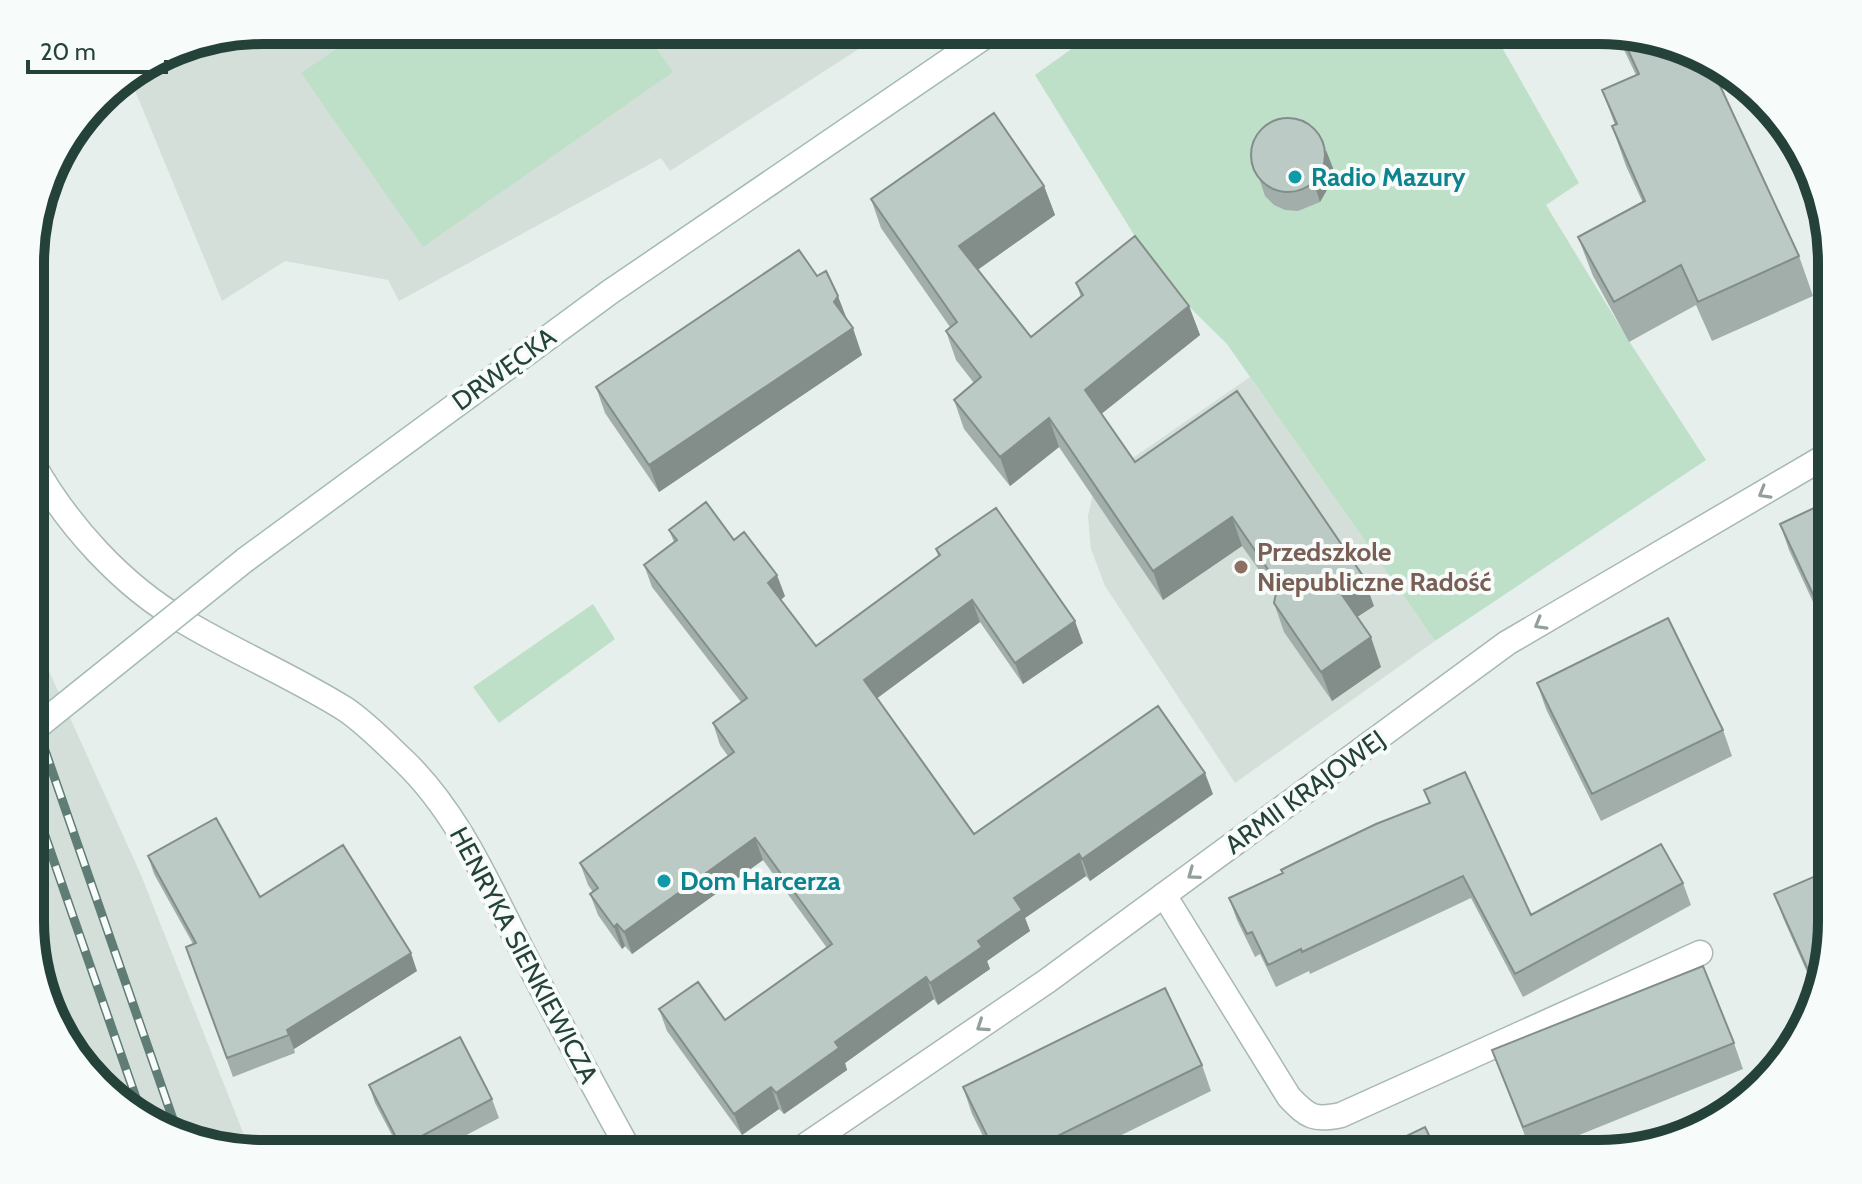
<svg xmlns="http://www.w3.org/2000/svg" width="1862" height="1184" font-family="Cabin,sans-serif">
<style>
.built{fill:#d4dfda}
.green{fill:#bfe0c8}
.lines{fill:none;stroke-linecap:round;stroke-linejoin:round}
.lane-casing{stroke:#a8b8b2;stroke-width:27}
.street-casing{stroke:#a8b8b2;stroke-width:27}
.secondary-casing{stroke:#a4bbb3;stroke-width:27}
.lane{stroke:#fff;stroke-width:24}
.street{stroke:#fff;stroke-width:24}
.secondary{stroke:#fff;stroke-width:24}
.rail-casing{stroke:#5f7d75;stroke-width:9}
.rail{stroke:#f7fbf9;stroke-width:6;stroke-dasharray:18;stroke-linecap:butt}
.secondary-bridge-casing{stroke:#a4bbb3;stroke-width:27;stroke-linecap:butt}
.secondary-bridge{stroke:#fff;stroke-width:24}
.wall{fill:#a1aea9}
.shaded-wall{fill:#838d89}
.building{fill:#bbcac4;stroke:#838d89;stroke-width:2}
.oneway{stroke:#92a09c}
.culture-dot{fill:#0f9aa8;stroke:#f7fbf9;stroke-width:3}
.education-dot{fill:#8d6e63;stroke:#f7fbf9;stroke-width:3}
.labels{text-anchor:middle;stroke-width:8;stroke-linejoin:round;paint-order:stroke}
.culture-label{font-size:26px;font-weight:bold;fill:#0d838f;stroke:#f7fbf9;text-anchor:start}
.street-label{font-size:26px;fill:#24423a;stroke:#f7fbf9}
.education-label{font-size:26px;font-weight:bold;fill:#785e54;stroke:#f7fbf9;text-anchor:start}
.rim{fill:none;stroke:#24423a;stroke-width:10}
</style>
<rect width="100%" height="100%" fill="#e6efeb"/>
<!-- built -->
<path class="built" d="M263,30H888L670,171L661,158L399,301L388,280L285,261L222,301L129,76L174,48Z
M1250,377L1435,641L1235,783L1105,586L1091,549L1088,516L1095,484Z
M32,618L44,660L141,875L250,1150L134,1115L69,1050L32,945Z"/>
<!-- green -->
<path class="green" d="M364,30H643L673,72L423,247L301,73Z
M1098,30H1492L1579,183L1546,205L1629,341L1706,460L1435,641L1227,344L1162,280L1035,75Z
M593,604L615,639L499,723L473,687Z"/>
<g class="lines">
<!-- lane casing -->
<g class="lane-casing">
<path id="lane" d="M1164,895L1289,1097C1308,1117 1314,1121 1341,1115L1700,953"/>
</g>
<!-- street casing -->
<g class="street-casing">
<path id="street" d="M32,462C67,525 122,586 185,622C237,653 294,677 345,709C366,723 386,744 404,761C460,815 490,889 525,956C559,1023 595,1088 631,1154
M793,1154L1047,981L1507,643L1831,453"/>
</g>
<!-- secondary casing -->
<g class="secondary-casing">
<path id="secondary" d="M245,560L610,292L994,30"/>
</g>
<!-- lane -->
<use href="#lane" class="lane"/>
<!-- street -->
<use href="#street" class="street"/>
<!-- secondary -->
<use href="#secondary" class="secondary"/>
<!-- rail casing -->
<g class="rail-casing">
<path id="rail" d="M32,713L176,1128
M32,798L143,1118"/>
</g>
<!-- rail -->
<use href="#rail" class="rail"/>
<!-- secondary-bridge casing -->
<g class="secondary-bridge-casing">
<path id="secondary-bridge" d="M32,731L245,560"/>
</g>
<!-- secondary-bridge -->
<use href="#secondary-bridge" class="secondary-bridge"/>
</g>
<!-- wall -->
<path class="wall" d="M1617,35L1710,64L1799,256L1813,296L1712,341L1696,305L1629,342L1593,276L1578,237L1643,203L1626,166L1612,126L1615,125L1602,90L1636,75Z
M1251,154L1333,168L1332,181L1320,202L1298,211L1285,210L1274,205L1265,196Z
M1044,186L1055,215L977,270L1031,337L1081,297L1076,283L1189,306L1200,335L1101,414L1135,462L1237,391L1374,606L1357,617L1381,667L1332,701L1284,632L1274,603L1276,594L1242,546L1163,600L1059,447L1010,486L964,429L954,400L974,383L956,360L946,331L950,327L881,228L871,199Z
M848,322L862,355L659,492L605,413L596,387Z
M1831,500L1832,627L1826,630L1789,550L1780,524Z
M669,530L734,540L785,596L781,600L816,646L938,556L936,549L1083,643L1023,684L980,622L877,698L974,834L1213,794L1090,881L1086,876L1025,918L1030,931L987,961L990,969L938,1005L934,999L845,1063L847,1070L784,1114L779,1109L742,1135L667,1031L659,1009L725,1020L827,948L763,860L632,954L625,946L622,949L598,915L590,894L593,892L588,885L580,863L728,756L720,745L713,723L741,702L652,587L644,565L674,542Z
M1537,683L1723,730L1732,756L1601,821L1546,709Z
M1424,790L1531,915L1683,883L1691,905L1523,997L1471,898L1310,974L1309,971L1276,987L1260,954L1255,957L1237,920L1229,898L1429,803Z
M148,856L260,897L417,971L294,1049L295,1053L233,1077L186,947L193,944L154,874Z
M1774,894L1832,936L1814,988L1784,920Z
M1734,1043L1743,1069L1532,1154L1492,1050Z
M1202,1065L1211,1091L1083,1154H992L972,1114L963,1087Z
M369,1085L492,1099L499,1118L430,1154H402L375,1103Z"/>
<!-- shaded-wall -->
<path class="shaded-wall" d="M1326,150L1333,168L1332,181L1320,202L1314,183Z
M1044,186L1055,215L969,276L959,246Z
M838,296L848,322L834,302Z
M1189,306L1200,335L1095,419L1085,390Z
M853,328L862,355L659,492L649,465Z
M1049,418L1059,447L1010,486L1000,457Z
M1232,517L1242,546L1163,600L1153,571Z
M777,575L785,596L776,604L768,583Z
M1363,576L1374,606L1351,621L1340,592Z
M972,600L980,622L872,702L864,680Z
M1075,621L1083,643L1023,684L1015,663Z
M1371,637L1381,667L1332,701L1321,672Z
M1205,773L1213,794L1090,881L1082,859Z
M755,838L763,860L632,954L624,932Z
M1079,854L1086,876L1025,918L1030,931L987,961L990,969L938,1005L930,983L978,941L1014,898Z
M617,924L625,946L622,949L614,927Z
M411,953L417,971L294,1049L287,1030Z
M926,977L934,999L845,1063L847,1070L784,1114L776,1093L835,1042Z
M771,1087L779,1109L742,1135L734,1114Z"/>
<!-- building -->
<path class="building" d="M1622,37L1710,64L1799,256L1698,302L1681,265L1614,302L1578,237L1645,201L1612,126L1617,124L1602,90L1639,74Z
M994,113L1044,186L959,246L1031,337L1083,295L1076,283L1135,236L1189,306L1085,390L1135,462L1237,391L1363,576L1340,592L1371,637L1321,672L1274,603L1278,584L1232,517L1153,571L1049,418L1000,457L954,400L981,377L946,331L957,322L871,199Z
M1251 155a37 37 0 1 1 74 0a37 37 0 1 1-74 0Z
M799,250L817,276L826,271L838,296L834,302L853,328L649,465L596,387Z
M1831,500L1832,597L1817,603L1780,524Z
M706,502L734,540L744,532L777,575L768,583L816,646L940,555L936,549L996,508L1075,621L1015,663L972,600L864,680L974,834L1158,706L1205,773L1082,859L1079,854L1014,898L1022,910L978,941L982,947L930,983L926,977L835,1042L839,1048L776,1093L771,1087L734,1114L659,1009L698,982L725,1020L832,944L755,838L624,932L617,924L614,927L590,894L598,888L580,863L734,752L713,723L747,698L644,565L677,540L669,530Z
M1668,618L1723,730L1592,794L1537,683Z
M1465,772L1531,915L1661,844L1683,883L1515,974L1463,876L1302,952L1301,949L1268,965L1252,932L1247,934L1229,898L1283,873L1281,870L1303,859L1376,824L1430,803L1424,790Z
M216,818L260,897L343,845L411,953L287,1030L289,1035L227,1058L186,947L196,943L148,856Z
M1832,869V936L1821,966L1809,972L1774,894Z
M1703,966L1734,1043L1523,1127L1492,1050Z
M1165,988L1202,1065L1021,1154H996L963,1087Z
M460,1037L492,1099L401,1147L369,1085Z
M1425,1127L1438,1154H1369Z
M848,1139L859,1154H828Z"/>
<!-- one-way arrows -->
<defs><path id="oneway-chevron" d="M-2-3.5L2.5 0L-2 3.5" fill="none" stroke-width="1.6" stroke-linecap="round" stroke-linejoin="round" transform="scale(2)"/></defs>
<g class="oneway">
<use href="#oneway-chevron" transform="translate(1764 493) rotate(150)"/>
<use href="#oneway-chevron" transform="translate(1540 624) rotate(150)"/>
<use href="#oneway-chevron" transform="translate(1193 874) rotate(144)"/>
<use href="#oneway-chevron" transform="translate(982 1026) rotate(146)"/>
</g>
<!-- markers -->
<g class="culture-dot">
<circle cx="1295" cy="177" r="8"/>
<circle cx="664" cy="881" r="8"/>
</g>
<circle class="education-dot" cx="1241" cy="567" r="8"/>
<g class="labels">
<!-- culture labels -->
<g class="culture-label">
<text x="1311" y="186">Radio Mazury</text>
<text x="680" y="890">Dom Harcerza</text>
</g>
<!-- street labels -->
<g class="street-label">
<text transform="translate(504 369) rotate(-36)" y="9">DRWĘCKA</text>
<text transform="translate(1305 792) rotate(-36)" y="9">ARMII KRAJOWEJ</text>
<text transform="translate(524 955) rotate(62)" y="9">HENRYKA SIENKIEWICZA</text>
</g>
<!-- education labels -->
<g class="education-label">
<text x="1257" y="561">Przedszkole<tspan x="1257" dy="30">Niepubliczne Radość</tspan></text>
</g>
</g>
<!-- crop -->
<path d="M0 0H1862V1184H0ZM263 44H1599A219 219 0 0 1 1818 263V921A219 219 0 0 1 1599 1140H263A219 219 0 0 1 44 921V263A219 219 0 0 1 263 44Z" fill="#f7fbf9" fill-rule="evenodd"/>
<path class="rim" d="M263 44H1599A219 219 0 0 1 1818 263V921A219 219 0 0 1 1599 1140H263A219 219 0 0 1 44 921V263A219 219 0 0 1 263 44Z"/>
<!-- scale -->
<path d="M28 60v12h138v-12" fill="none" stroke="#24423a" stroke-width="4"/>
<text x="40" y="60" font-size="24" fill="#24423a" stroke="#f7fbf9" stroke-width="6" paint-order="stroke">20 m</text>
</svg>
